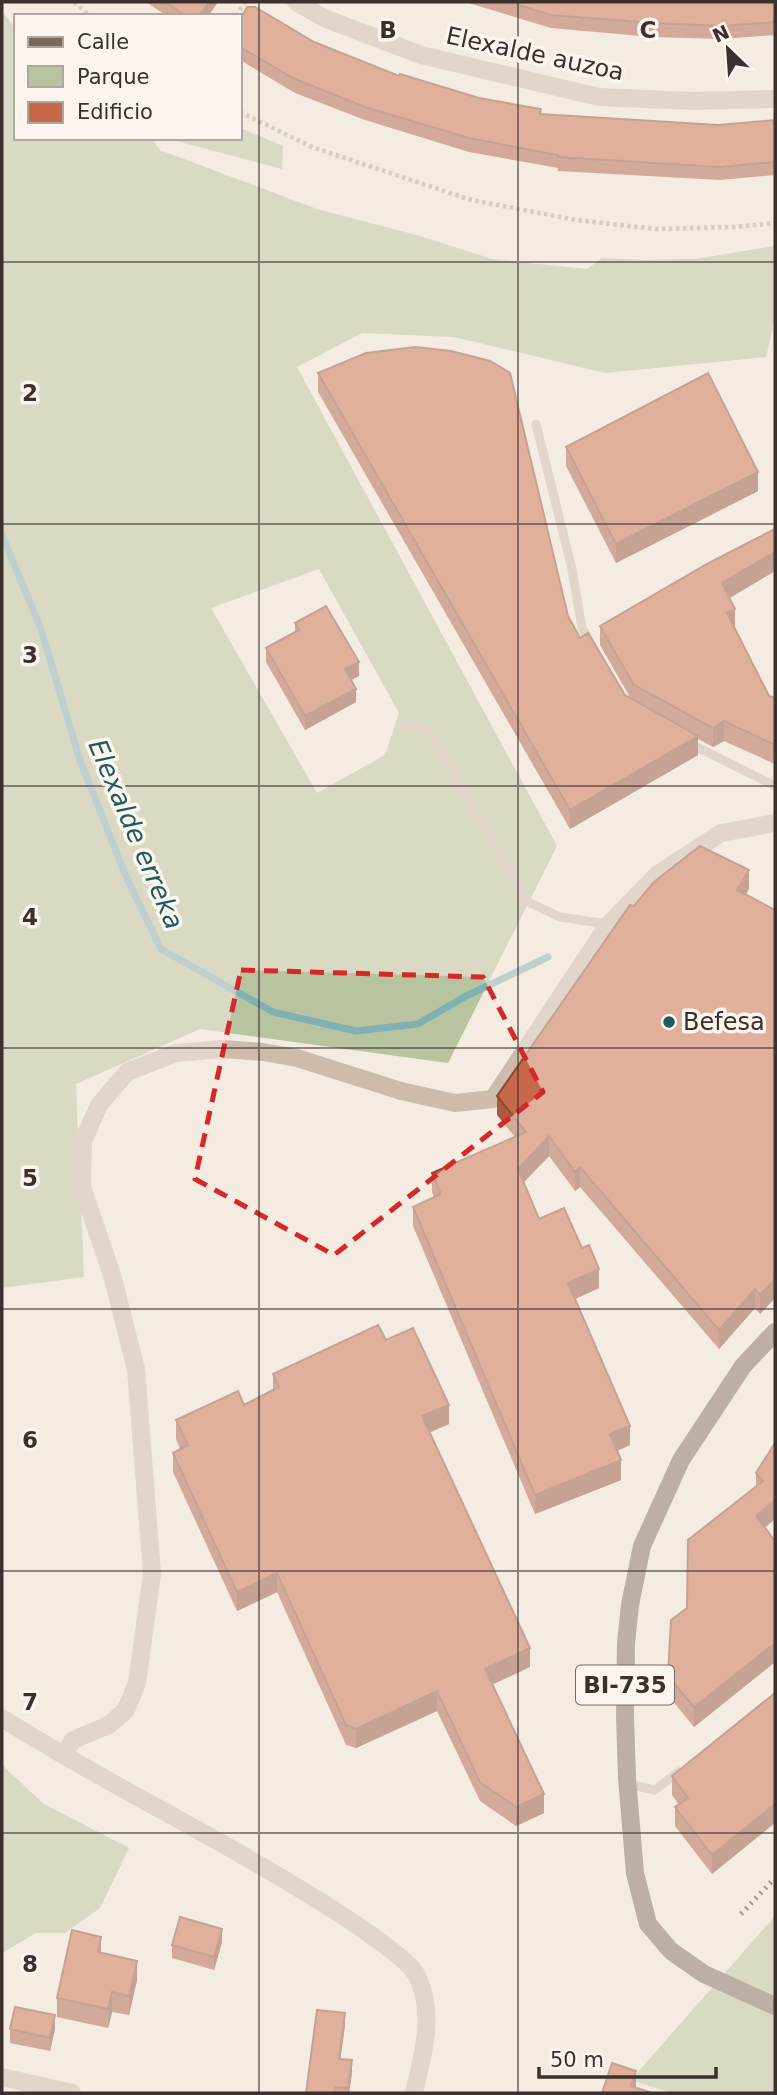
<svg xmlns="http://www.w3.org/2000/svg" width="777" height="2095" font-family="'DejaVu Sans',sans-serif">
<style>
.green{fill:#b8c4a0;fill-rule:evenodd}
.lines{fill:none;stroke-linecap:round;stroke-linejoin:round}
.stream{stroke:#7fb0b2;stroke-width:7}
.path{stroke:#b9a596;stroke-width:4.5;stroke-dasharray:3.5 3.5;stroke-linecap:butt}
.service{stroke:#cdbbac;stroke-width:9}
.minor{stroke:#cdbbac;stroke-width:18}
.primary{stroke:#7d675c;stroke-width:18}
.rail{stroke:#3b302b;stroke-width:5;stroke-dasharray:2 5;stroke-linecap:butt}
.wall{fill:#ac5a40}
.shaded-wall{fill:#8c4a34}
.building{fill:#c8694b;stroke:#8c4a34;stroke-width:2}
.marked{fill:none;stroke:#d62828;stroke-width:5;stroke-dasharray:14 9;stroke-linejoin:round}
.grid{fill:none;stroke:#3b302b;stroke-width:2;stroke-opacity:0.55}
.poi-dot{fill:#1f5a5e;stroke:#fbf5ee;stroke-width:2.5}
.labels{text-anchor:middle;stroke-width:7;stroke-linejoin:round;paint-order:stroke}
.shield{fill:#fbf5ee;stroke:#756b66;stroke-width:2}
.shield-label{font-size:23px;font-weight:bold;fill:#3b302b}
.street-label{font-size:24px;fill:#3b302b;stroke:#fbf5ee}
.poi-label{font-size:24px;fill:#3b302b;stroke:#fbf5ee;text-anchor:start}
.water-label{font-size:26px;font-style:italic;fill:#1f5a5e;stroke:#fbf5ee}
.grid-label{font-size:23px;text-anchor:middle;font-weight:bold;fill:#3b302b;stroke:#fbf5ee;stroke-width:7;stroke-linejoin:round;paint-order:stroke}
</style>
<rect width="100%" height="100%" fill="#f4ebe1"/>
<!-- green -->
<path class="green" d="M2,10L16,30V138H151L160,150L317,209L420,236L492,259L587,269L602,258L644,260L695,259L775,246V317L766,357L605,373L454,337L362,333L297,367L557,846L448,1063L200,1029L76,1084L84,1277L2,1288ZM319,569L399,713L385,755L317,793L211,608Z
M240,128L283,146L282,169L165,138H240Z
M2,1765L44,1804L129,1848L100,1908L65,1933H36L2,1953Z
M775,1916V2093H671L631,2080Z"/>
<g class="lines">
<!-- stream -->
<path class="stream" d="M2,535L41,629L80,760L125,874L161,949L273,1012L356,1031L418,1024L466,996L548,957"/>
<!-- path -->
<path class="path" d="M74,2L90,16
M236,16L245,2
M240,112L312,147L471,200L576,220L656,229L735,227L775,223"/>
<!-- service -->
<path class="service" d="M536,424L572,569L582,628L592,645
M402,724L423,728L432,736L526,901L560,917L608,924
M689,743L775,786
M628,1784L655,1790L678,1772"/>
<!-- minor -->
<path class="minor" d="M296,2L324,18L421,55L599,97L692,101L775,99
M2,1718C114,1789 235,1845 346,1918C362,1929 408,1959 416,1974C436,2012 423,2054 414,2093
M64,1754L73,1740L109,1725L126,1710L137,1683L152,1574L136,1369L112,1275L82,1187L83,1141L99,1105L127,1072L176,1053L223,1049L263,1052L297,1058L401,1091L455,1103L493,1099L608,925L658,874L721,833L775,823
M2,2077L72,2093"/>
<!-- primary -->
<path class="primary" d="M775,1332L743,1366L681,1460L642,1546L630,1605L626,1643L625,1716L627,1778L635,1873L648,1924L671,1951L704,1974L775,2006"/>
<!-- rail -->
<path class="rail" d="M741,1914L775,1878"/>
</g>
<!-- wall -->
<path class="wall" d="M146,2H218L208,16H167Z
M465,2H775V35L722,39L652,37L551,28Z
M240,20L314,42L399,76L541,114L718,125L775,120V175L720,180L558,171V168L469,152L365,120L295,93L240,60Z
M318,373L568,616L580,638L625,695L631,699L600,645V626L775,529V571L730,598L735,628L769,696L775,698V764L724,741L713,747L698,739V755L570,829L318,392Z
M566,447L758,491L616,563L566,466Z
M295,623L359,676L351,680L356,702L305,730L266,662V648L295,632Z
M749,889L746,894L775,910V1298L760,1314L755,1308L719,1349L580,1187L575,1191L549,1156L524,1182L539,1219L599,1288L575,1299L630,1445L617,1451L621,1480L535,1514L413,1226V1207L434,1197L432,1192V1173L515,1137L497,1115V1096L634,906Z
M386,1340L449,1424L429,1432L530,1667L493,1684L544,1813L516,1826L480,1801L437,1711L356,1748L346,1745L277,1592L237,1611L173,1472V1453L180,1449L176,1439V1420L244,1405L273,1390V1374Z
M775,1443L765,1528L775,1541V1662L694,1727L668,1695V1676L687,1608L756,1486V1473Z
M775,1693L712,1874L675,1826V1807L679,1805L672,1795V1776Z
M222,1942L214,1970L172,1958V1945Z
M101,1953L137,1980L129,2015L112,2012L108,2028L57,2017V1998Z
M345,2025L340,2059L352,2072L349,2093H306Z
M10,2029H55L50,2051L10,2043Z"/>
<!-- shaded-wall -->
<path class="shaded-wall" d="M209,2H218L208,16H199Z
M758,472V491L616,563V544Z
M775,552V571L722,602V583Z
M735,609V628L727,613Z
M359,662V676L345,683V669Z
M356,689V702L305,730V716Z
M724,721V741L713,747V728Z
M698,736V755L570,829V810Z
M749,870V889L737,909V890Z
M549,1136V1156L518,1188V1169Z
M580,1167V1187L575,1191V1172Z
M599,1269V1288L568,1302V1283Z
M775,1279V1298L760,1314V1295Z
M755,1289V1308L719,1349V1330Z
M449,1405V1424L422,1436V1416Z
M630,1426V1445L610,1453V1434Z
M621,1460V1480L535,1514V1495Z
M775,1500V1519L756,1535V1516Z
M277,1573V1592L237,1611V1592Z
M775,1643V1662L694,1727V1707Z
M530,1648V1667L485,1688V1669Z
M437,1691V1711L356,1748V1729Z
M544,1794V1813L516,1826V1807Z
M775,1804V1823L712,1874V1855Z
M222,1929V1942L214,1970V1957Z
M101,1937V1956L98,1952Z
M137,1961V1980L129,2015V1996Z
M112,1992V2012L108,2028V2009Z
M345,2013V2025L339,2071V2059Z
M55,2015V2029L50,2051V2038Z
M352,2060V2072L349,2093H348Z
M636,2071V2089L631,2086Z"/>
<!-- building -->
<path class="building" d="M166,2H209L199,16H186Z
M508,2H775V22L722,26L652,23L551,15Z
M247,7H255L314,42L399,76L400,74L479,98L541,109L540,114L718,125L775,120V162L720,167L558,157V155L469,138L365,107L295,79L240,47V20Z
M415,347L451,351L490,361L510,373L568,616L580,638L588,633L625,695L698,736L570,810L318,373L366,353Z
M708,373L758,472L616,544L566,447Z
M775,529V552L722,583L735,609L727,613L769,696L775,698V745L724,721L713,728L634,685L600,626L707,564Z
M326,606L359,662L345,669L356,689L305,716L266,648L299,630L295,623Z
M700,846L749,870L737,890L775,910V1279L760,1295L755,1289L719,1330L580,1167L575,1172L549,1136L518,1169L539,1219L564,1208L582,1248L589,1245L599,1269L568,1283L630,1426L610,1434L621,1460L535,1495L413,1207L441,1194L432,1173L526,1132L497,1096L630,905L634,906L654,882Z
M378,1325L386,1340L413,1328L449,1405L422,1416L530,1648L485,1669L544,1794L516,1807L480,1782L437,1691L356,1729L346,1725L277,1573L237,1592L173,1453L188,1445L176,1420L238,1391L244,1405L279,1387L273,1374Z
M775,1443V1500L756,1516L775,1541V1643L694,1707L668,1676L671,1620L687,1608L688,1540L763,1481L756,1473Z
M775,1693V1804L712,1855L675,1807L688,1798L672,1776Z
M180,1917L222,1929L214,1957L172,1945Z
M72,1930L101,1937L98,1952L137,1961L129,1996L112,1992L108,2009L57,1998Z
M15,2007L55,2015L50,2038L10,2029Z
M317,2010L345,2013L339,2059L352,2060L348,2088L335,2087L334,2093H306Z
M612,2063L636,2071L631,2086L652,2093H602Z"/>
<!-- marked area -->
<path d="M0 0H777V2095H0ZM241,970L483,977L543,1092L334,1255L195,1179Z" fill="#f4ebe1" fill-opacity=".55" fill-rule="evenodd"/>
<path class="marked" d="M241,970L483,977L543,1092L334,1255L195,1179Z"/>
<!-- grid -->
<path class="grid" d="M259,2V2093M518,2V2093M2,262H775M2,524H775M2,786H775M2,1048H775M2,1309H775M2,1571H775M2,1833H775"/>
<!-- markers -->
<circle class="poi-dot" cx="669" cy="1022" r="7"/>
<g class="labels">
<!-- shield labels -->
<rect class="shield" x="576" y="1665.5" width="98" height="39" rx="5"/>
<g class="shield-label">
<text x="625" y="1693">BI-735</text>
</g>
<!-- street labels -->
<g class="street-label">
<text transform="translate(535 54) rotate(12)" y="8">Elexalde auzoa</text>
</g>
<!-- poi labels -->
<g class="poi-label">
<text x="683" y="1030">Befesa</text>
</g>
<!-- water labels -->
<g class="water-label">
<text transform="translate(136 834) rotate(67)" y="9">Elexalde erreka</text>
</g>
</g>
<g class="grid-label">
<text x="388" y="38">B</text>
<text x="648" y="38">C</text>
<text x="30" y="401">2</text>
<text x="30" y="663">3</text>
<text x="30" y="925">4</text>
<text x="30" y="1186">5</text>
<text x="30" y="1448">6</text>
<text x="30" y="1710">7</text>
<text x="30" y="1972">8</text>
</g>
<!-- border -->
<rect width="777" height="2095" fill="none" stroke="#3b302b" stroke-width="7"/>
<!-- legend -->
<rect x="14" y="14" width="228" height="126" fill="#fbf5ee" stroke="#aea6a0" stroke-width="2"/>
<rect x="28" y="37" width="35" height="10" fill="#7d675c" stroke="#aea6a0" stroke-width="2"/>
<text x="77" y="49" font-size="21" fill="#3b302b">Calle</text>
<rect x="28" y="66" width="35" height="21" fill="#b8c4a0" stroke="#aea6a0" stroke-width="2"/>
<text x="77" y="84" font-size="21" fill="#3b302b">Parque</text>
<rect x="28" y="102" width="35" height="21" fill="#c8694b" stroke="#aea6a0" stroke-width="2"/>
<text x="77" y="119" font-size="21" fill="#3b302b">Edificio</text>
<!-- north arrow -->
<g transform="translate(728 49) rotate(335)" stroke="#fbf5ee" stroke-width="5" paint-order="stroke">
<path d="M0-5L12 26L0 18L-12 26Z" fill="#3b302b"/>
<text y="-10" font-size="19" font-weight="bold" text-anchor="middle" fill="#3b302b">N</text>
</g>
<!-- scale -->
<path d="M539 2067v10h177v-10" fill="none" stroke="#3b302b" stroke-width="3.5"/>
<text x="550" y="2067" font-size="21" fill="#3b302b" stroke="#fbf5ee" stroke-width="5" paint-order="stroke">50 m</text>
</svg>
